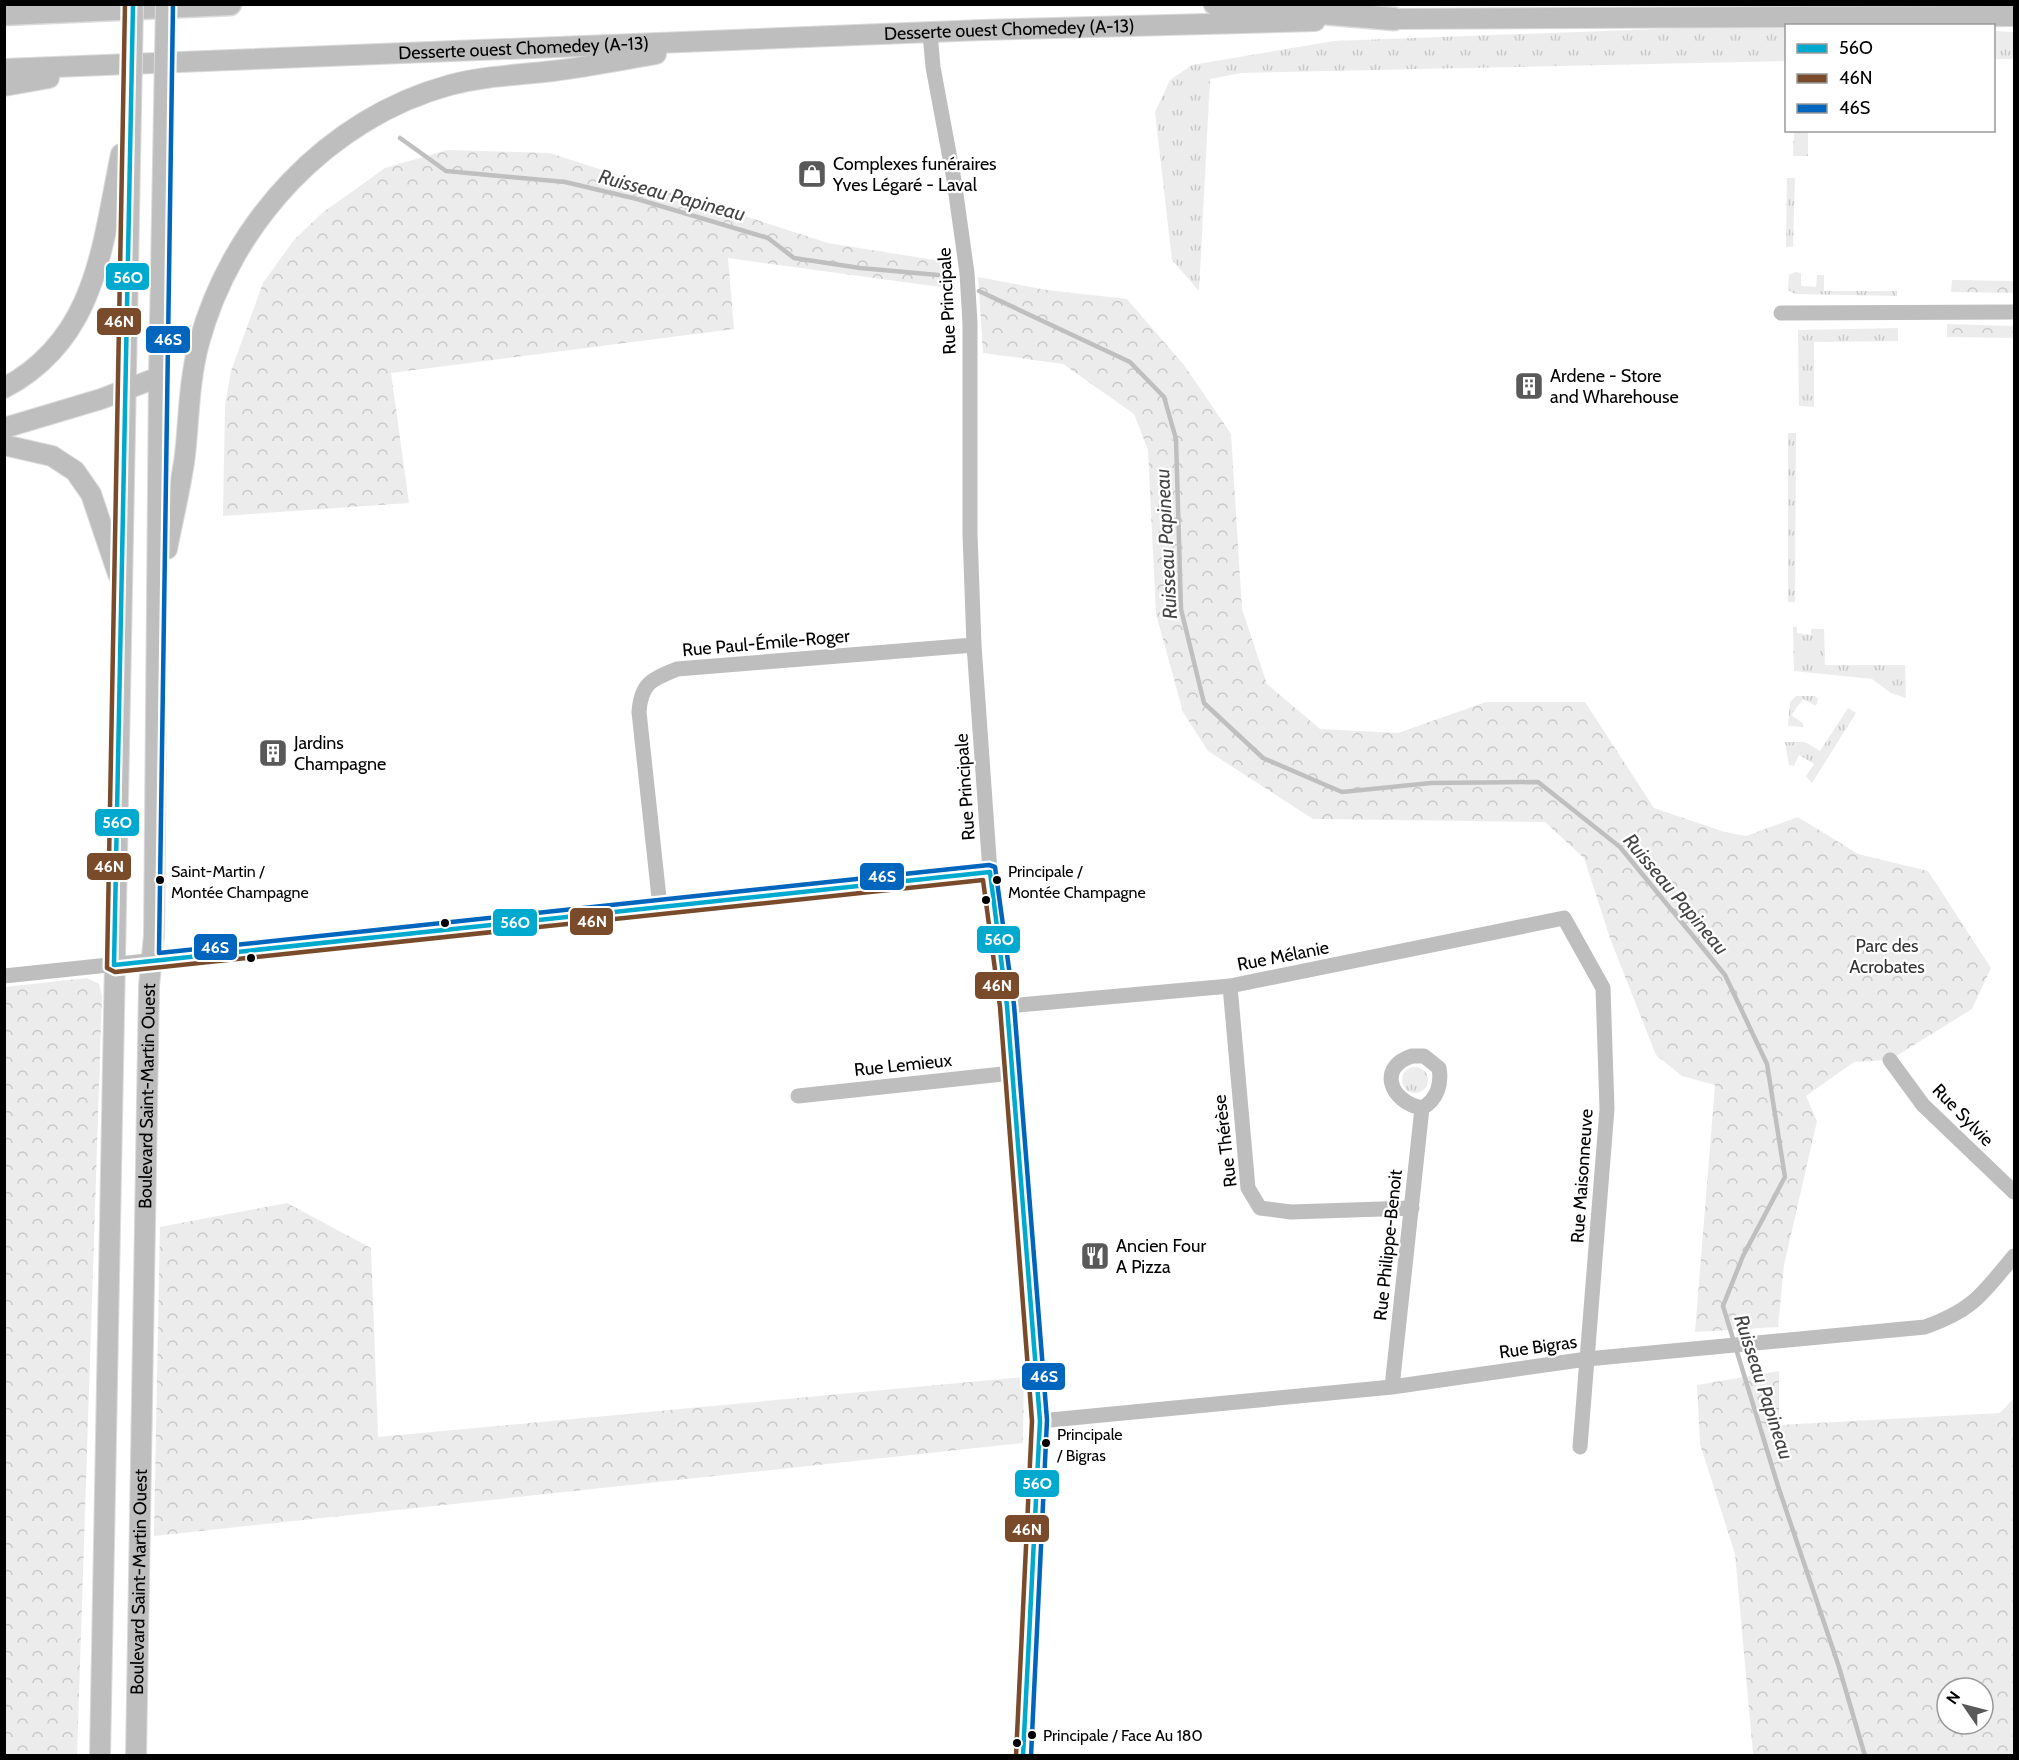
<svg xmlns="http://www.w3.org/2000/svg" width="2019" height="1760" font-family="Cabin,sans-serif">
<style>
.grass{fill:url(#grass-tufts)}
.forest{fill:url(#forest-crowns);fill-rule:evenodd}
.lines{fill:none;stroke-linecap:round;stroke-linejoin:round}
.stream{stroke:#bfbfbf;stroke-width:4.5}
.major-casing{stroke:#dbdbdb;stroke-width:22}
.highway-casing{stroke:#dbdbdb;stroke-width:25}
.minor{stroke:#bebebe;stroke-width:15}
.major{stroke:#bebebe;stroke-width:20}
.highway{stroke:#bebebe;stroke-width:22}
.major-bridge-casing{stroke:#dbdbdb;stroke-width:22;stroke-linecap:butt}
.major-bridge{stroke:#bebebe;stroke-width:20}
.bus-1-casing{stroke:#fff;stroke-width:9}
.bus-2-casing{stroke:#fff;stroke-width:9}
.bus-3-casing{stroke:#fff;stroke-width:9}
.bus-1{stroke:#00a9ce;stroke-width:4.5}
.bus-2{stroke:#7a4b2a;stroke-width:4.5}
.bus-3{stroke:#0065bd;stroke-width:4.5}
.bus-dot{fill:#000;stroke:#fff;stroke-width:2}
.labels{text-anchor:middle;stroke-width:4.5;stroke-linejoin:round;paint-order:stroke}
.bus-label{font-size:16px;fill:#000;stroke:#fff;text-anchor:start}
.street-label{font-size:18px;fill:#000;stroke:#fff}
.poi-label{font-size:18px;fill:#000;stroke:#fff;text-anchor:start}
.park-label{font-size:18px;fill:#333;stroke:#fff}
.water-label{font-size:20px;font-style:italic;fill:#444;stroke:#fff}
.line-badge{stroke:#fff;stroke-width:2}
.badge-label{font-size:16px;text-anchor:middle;font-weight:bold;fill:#fff}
</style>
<defs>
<pattern id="grass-tufts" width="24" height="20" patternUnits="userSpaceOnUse" patternTransform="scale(1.5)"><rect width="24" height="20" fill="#ececec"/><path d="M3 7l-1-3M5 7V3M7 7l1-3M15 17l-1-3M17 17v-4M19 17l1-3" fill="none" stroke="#c9c9c9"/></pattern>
<pattern id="forest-crowns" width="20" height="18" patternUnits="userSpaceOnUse" patternTransform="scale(1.5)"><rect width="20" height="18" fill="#ececec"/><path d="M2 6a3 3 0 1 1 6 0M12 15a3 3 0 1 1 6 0" fill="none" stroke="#c9c9c9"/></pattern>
</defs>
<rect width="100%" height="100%" fill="#fff"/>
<!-- grass -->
<path class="grass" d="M1764,25L1786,26V61L1241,73L1210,79L1199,291L1172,260L1155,112L1170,80L1192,65L1334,41Z
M1994,31L2014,32V59H1994Z
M1794,131H1808V156H1793Z
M1787,178H1795L1793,247H1786Z
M1795,272L1801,273V286L1816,287L1817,275H1824V291H1897V296L1795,294L1788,290L1789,275Z
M1898,328V341L1814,342V407L1799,406L1798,330Z
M1788,433H1796L1795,602H1788Z
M1793,627H1797V633L1811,635V629H1824L1825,665H1905L1906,698L1891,693L1872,679L1794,671Z
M1796,696H1815L1818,699L1816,706L1803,699L1791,715L1803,723V727L1788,726L1790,702Z
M1848,708L1856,713L1812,783L1806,776L1814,764L1799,755L1794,766L1789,765L1785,742H1805L1820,751Z
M1402 1080a13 13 0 1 1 26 0a13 13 0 1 1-26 0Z"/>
<!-- forest -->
<path class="forest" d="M447,150L550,153L828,243L947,262L955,289L728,258L734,329L391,373L409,503L223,516L225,405L231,371L263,283L294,240L322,213L385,168Z
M978,277L1047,290L1127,299L1184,365L1231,434L1242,609L1267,684L1320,729L1398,733L1486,702H1585L1654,808L1725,832L1746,836L1798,817L1858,854L1928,871L1991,968L1972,1009L1890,1060L1854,1062L1806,1096L1817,1121L1784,1265L1778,1327L1695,1332L1715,1085L1682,1076L1656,1055L1611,941L1584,858L1545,822L1313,819L1208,751L1183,712L1156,614L1148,450L1134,414L1063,364L983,353Z
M1952,280L2014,281V293L1951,292Z
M1947,324L2014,326V338L1947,337Z
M87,978L99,984L102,996L77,1755H5V987Z
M287,1203L371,1248L378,1437L1024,1377L1023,1443L154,1536L160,1227Z
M1779,1371V1425L2000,1413L2014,1398V1755L1755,1756L1753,1753L1735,1554L1700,1444L1697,1385ZM1947,1688H1983V1724H1947Z"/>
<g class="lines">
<!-- stream -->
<path class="stream" d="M400,138L446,171L565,182L637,199L768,238L794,258L860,268L938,275
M979,291L1130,362L1164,397L1176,439L1181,609L1204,703L1263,758L1342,792L1431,783L1538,782L1620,847L1725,975L1767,1064L1785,1177L1743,1256L1723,1306L1778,1486L1839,1667L1865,1756"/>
<!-- major casing -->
<g class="major-casing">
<g id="major">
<path d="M1380,19L2014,16"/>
<path id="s1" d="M4,69L982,30L1315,21"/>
<path d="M4,86L49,78"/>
<path d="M4,388C97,339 102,245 121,154"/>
<path d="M4,428L101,399L159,377"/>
<path d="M4,445L52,456L75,471L91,494L118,574"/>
<path d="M167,549C173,518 181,486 185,455C189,418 189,380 199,343C231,223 328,118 450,85C484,76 518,75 553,71C587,67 621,60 656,54"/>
<path d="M100,1756L131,110"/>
<path id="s2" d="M136,1756L149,986L154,936L159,377L164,109"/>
</g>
</g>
<!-- highway casing -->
<g class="highway-casing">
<path id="highway" d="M1215,4L1394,19
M4,14L230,4"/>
</g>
<!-- minor -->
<path class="minor" d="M930,33L933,67L954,180L967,273L970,323V534L974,645L990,872L1007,1006L1040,1421L1023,1756
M1781,313L2014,312
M660,907L639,712C641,683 652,679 677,669L974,645
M4,976L990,872
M1230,986L1248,1188L1260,1208L1291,1212L1412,1208
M1007,1006L1230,986L1564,918L1603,988L1607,1109L1580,1447
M1412,1056H1424L1439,1068C1442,1084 1437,1100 1422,1108C1390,1102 1377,1067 1412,1056Z
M1890,1060L1923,1105L2014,1192
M798,1096L1012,1073
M1392,1387L1422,1108
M1040,1421L1392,1387L1587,1359L1925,1327C1974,1310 1983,1293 2014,1256"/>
<!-- major -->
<use href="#major" class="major"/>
<!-- highway -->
<use href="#highway" class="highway"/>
<!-- major-bridge casing -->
<g class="major-bridge-casing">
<path id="major-bridge" d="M164,109L166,4
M131,110L133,4"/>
</g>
<!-- major-bridge -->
<use href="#major-bridge" class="major-bridge"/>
<!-- bus-1 casing -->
<g class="bus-1-casing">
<path id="bus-1" d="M133,4L114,965L990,872L1007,1006L1040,1421L1023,1756"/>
</g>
<!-- bus-2 casing -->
<g class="bus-2-casing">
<path id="bus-2" d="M125,4L107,968L115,972L983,880L1000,1007L1032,1421L1016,1756"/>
</g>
<!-- bus-3 casing -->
<g class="bus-3-casing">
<path id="bus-3" d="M173,4L159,953L989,865L995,867L1014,1005L1047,1420L1031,1756"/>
</g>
<!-- bus-1 -->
<use href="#bus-1" class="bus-1"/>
<!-- bus-2 -->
<use href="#bus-2" class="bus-2"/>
<!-- bus-3 -->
<use href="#bus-3" class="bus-3"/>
</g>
<!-- icons -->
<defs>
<g id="shop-square" transform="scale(1.5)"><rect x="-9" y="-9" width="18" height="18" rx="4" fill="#595959" stroke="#fff"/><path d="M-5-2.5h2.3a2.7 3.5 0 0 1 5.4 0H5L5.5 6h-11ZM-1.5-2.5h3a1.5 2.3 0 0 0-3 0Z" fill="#fff"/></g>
<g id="building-square" transform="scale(1.5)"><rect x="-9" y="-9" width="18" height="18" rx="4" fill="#595959" stroke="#fff"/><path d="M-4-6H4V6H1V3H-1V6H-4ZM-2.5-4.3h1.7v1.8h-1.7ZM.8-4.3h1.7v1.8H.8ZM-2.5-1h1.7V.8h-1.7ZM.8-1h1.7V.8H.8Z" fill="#fff"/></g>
<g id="restaurant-square" transform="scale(1.5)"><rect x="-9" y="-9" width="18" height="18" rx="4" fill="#595959" stroke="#fff"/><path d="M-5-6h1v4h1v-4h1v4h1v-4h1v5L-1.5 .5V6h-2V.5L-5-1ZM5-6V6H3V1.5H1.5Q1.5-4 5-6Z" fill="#fff"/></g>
</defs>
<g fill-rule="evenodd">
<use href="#shop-square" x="812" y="174"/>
<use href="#building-square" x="1529" y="386"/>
<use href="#building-square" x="273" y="753"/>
<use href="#restaurant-square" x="1095" y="1256"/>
</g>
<!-- markers -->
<g class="bus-dot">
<circle cx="160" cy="880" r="5"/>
<circle cx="997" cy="880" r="5"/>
<circle cx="986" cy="900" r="5"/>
<circle cx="445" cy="923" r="5"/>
<circle cx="251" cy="958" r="5"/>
<circle cx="1046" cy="1443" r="5"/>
<circle cx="1032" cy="1735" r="5"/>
<circle cx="1017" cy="1743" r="5"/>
</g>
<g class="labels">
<!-- bus labels -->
<g class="bus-label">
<text x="171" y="877">Saint-Martin /<tspan x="171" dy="21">Montée Champagne</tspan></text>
<text x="1008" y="877">Principale /<tspan x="1008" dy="21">Montée Champagne</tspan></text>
<text x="1057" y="1440">Principale<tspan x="1057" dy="21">/ Bigras</tspan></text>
<text x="1043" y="1741">Principale / Face Au 180</text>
</g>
<!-- street labels -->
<g class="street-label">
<text dy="6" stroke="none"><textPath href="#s1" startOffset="1006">Desserte ouest Chomedey (A-13)</textPath></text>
<text dy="6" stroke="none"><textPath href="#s1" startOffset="520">Desserte ouest Chomedey (A-13)</textPath></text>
<text transform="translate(947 301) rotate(-93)" y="6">Rue Principale</text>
<text transform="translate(766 643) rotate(-5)" y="6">Rue Paul-Émile-Roger</text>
<text transform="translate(965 787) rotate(-94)" y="6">Rue Principale</text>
<text transform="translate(1283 956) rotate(-11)" y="6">Rue Mélanie</text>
<text transform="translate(903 1065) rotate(-6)" y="6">Rue Lemieux</text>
<text dy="6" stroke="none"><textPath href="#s2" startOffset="660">Boulevard Saint-Martin Ouest</textPath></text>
<text transform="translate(1963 1115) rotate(46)" y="6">Rue Sylvie</text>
<text transform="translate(1225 1141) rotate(-97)" y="6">Rue Thérèse</text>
<text transform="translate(1582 1176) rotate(-86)" y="6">Rue Maisonneuve</text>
<text transform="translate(1388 1245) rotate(-84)" y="6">Rue Philippe-Benoit</text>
<text transform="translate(1538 1347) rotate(-8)" y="6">Rue Bigras</text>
<text dy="6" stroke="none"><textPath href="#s2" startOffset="174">Boulevard Saint-Martin Ouest</textPath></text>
</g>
<!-- poi labels -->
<g class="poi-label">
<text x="833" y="170">Complexes funéraires<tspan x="833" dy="21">Yves Légaré - Laval</tspan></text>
<text x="1550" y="382">Ardene - Store<tspan x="1550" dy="21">and Wharehouse</tspan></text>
<text x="294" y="749">Jardins<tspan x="294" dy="21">Champagne</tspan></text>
<text x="1116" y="1252">Ancien Four<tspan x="1116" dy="21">A Pizza</tspan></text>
</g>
<!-- park labels -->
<g class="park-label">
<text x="1887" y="952">Parc des<tspan x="1887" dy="21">Acrobates</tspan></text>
</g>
<!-- water labels -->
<g class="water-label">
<text transform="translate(672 195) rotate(15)" y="7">Ruisseau Papineau</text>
<text transform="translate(1166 544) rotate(-93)" y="7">Ruisseau Papineau</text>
<text transform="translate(1676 894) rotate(50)" y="7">Ruisseau Papineau</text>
<text transform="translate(1764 1387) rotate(72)" y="7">Ruisseau Papineau</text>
</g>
</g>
<g class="line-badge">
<rect x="105" y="262" width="45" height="29" rx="6" fill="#00a9ce"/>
<rect x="96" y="307" width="46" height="29" rx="6" fill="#7a4b2a"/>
<rect x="145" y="325" width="46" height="29" rx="6" fill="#0065bd"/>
<rect x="94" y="808" width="46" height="29" rx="6" fill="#00a9ce"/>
<rect x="86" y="852" width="46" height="29" rx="6" fill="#7a4b2a"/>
<rect x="859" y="862" width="46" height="29" rx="6" fill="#0065bd"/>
<rect x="569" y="907" width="45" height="29" rx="6" fill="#7a4b2a"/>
<rect x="492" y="908" width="46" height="29" rx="6" fill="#00a9ce"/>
<rect x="976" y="925" width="45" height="29" rx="6" fill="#00a9ce"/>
<rect x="193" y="933" width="45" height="28" rx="6" fill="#0065bd"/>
<rect x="974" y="971" width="46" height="29" rx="6" fill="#7a4b2a"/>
<rect x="1021" y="1362" width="45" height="29" rx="6" fill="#0065bd"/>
<rect x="1014" y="1469" width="46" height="29" rx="6" fill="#00a9ce"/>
<rect x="1004" y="1514" width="46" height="29" rx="6" fill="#7a4b2a"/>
</g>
<g class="badge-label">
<text x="128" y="283">56O</text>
<text x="119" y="327">46N</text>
<text x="168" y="345">46S</text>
<text x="117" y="828">56O</text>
<text x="109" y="872">46N</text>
<text x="882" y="882">46S</text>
<text x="592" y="927">46N</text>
<text x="515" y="928">56O</text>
<text x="999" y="945">56O</text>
<text x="215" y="953">46S</text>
<text x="997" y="991">46N</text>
<text x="1044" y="1382">46S</text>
<text x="1037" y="1489">56O</text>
<text x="1027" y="1535">46N</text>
</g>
<!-- border -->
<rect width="2019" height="1760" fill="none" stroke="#000000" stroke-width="12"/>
<!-- legend -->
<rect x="1785" y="24" width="210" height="108" fill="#ffffff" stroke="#999999" stroke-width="1.5"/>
<rect x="1797" y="44" width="30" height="9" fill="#00a9ce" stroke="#999999" stroke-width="1.5"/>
<text x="1839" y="54" font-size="18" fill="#000000">56O</text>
<rect x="1797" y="74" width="30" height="9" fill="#7a4b2a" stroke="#999999" stroke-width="1.5"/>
<text x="1839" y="84" font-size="18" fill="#000000">46N</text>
<rect x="1797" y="104" width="30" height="9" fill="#0065bd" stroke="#999999" stroke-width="1.5"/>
<text x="1839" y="114" font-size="18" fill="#000000">46S</text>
<!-- north arrow -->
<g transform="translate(1965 1706) rotate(305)"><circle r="28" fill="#ffffff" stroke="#999999" stroke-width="1.5"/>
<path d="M0-4.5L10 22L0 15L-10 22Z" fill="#595959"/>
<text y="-9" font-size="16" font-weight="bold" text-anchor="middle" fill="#000000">N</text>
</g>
</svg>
